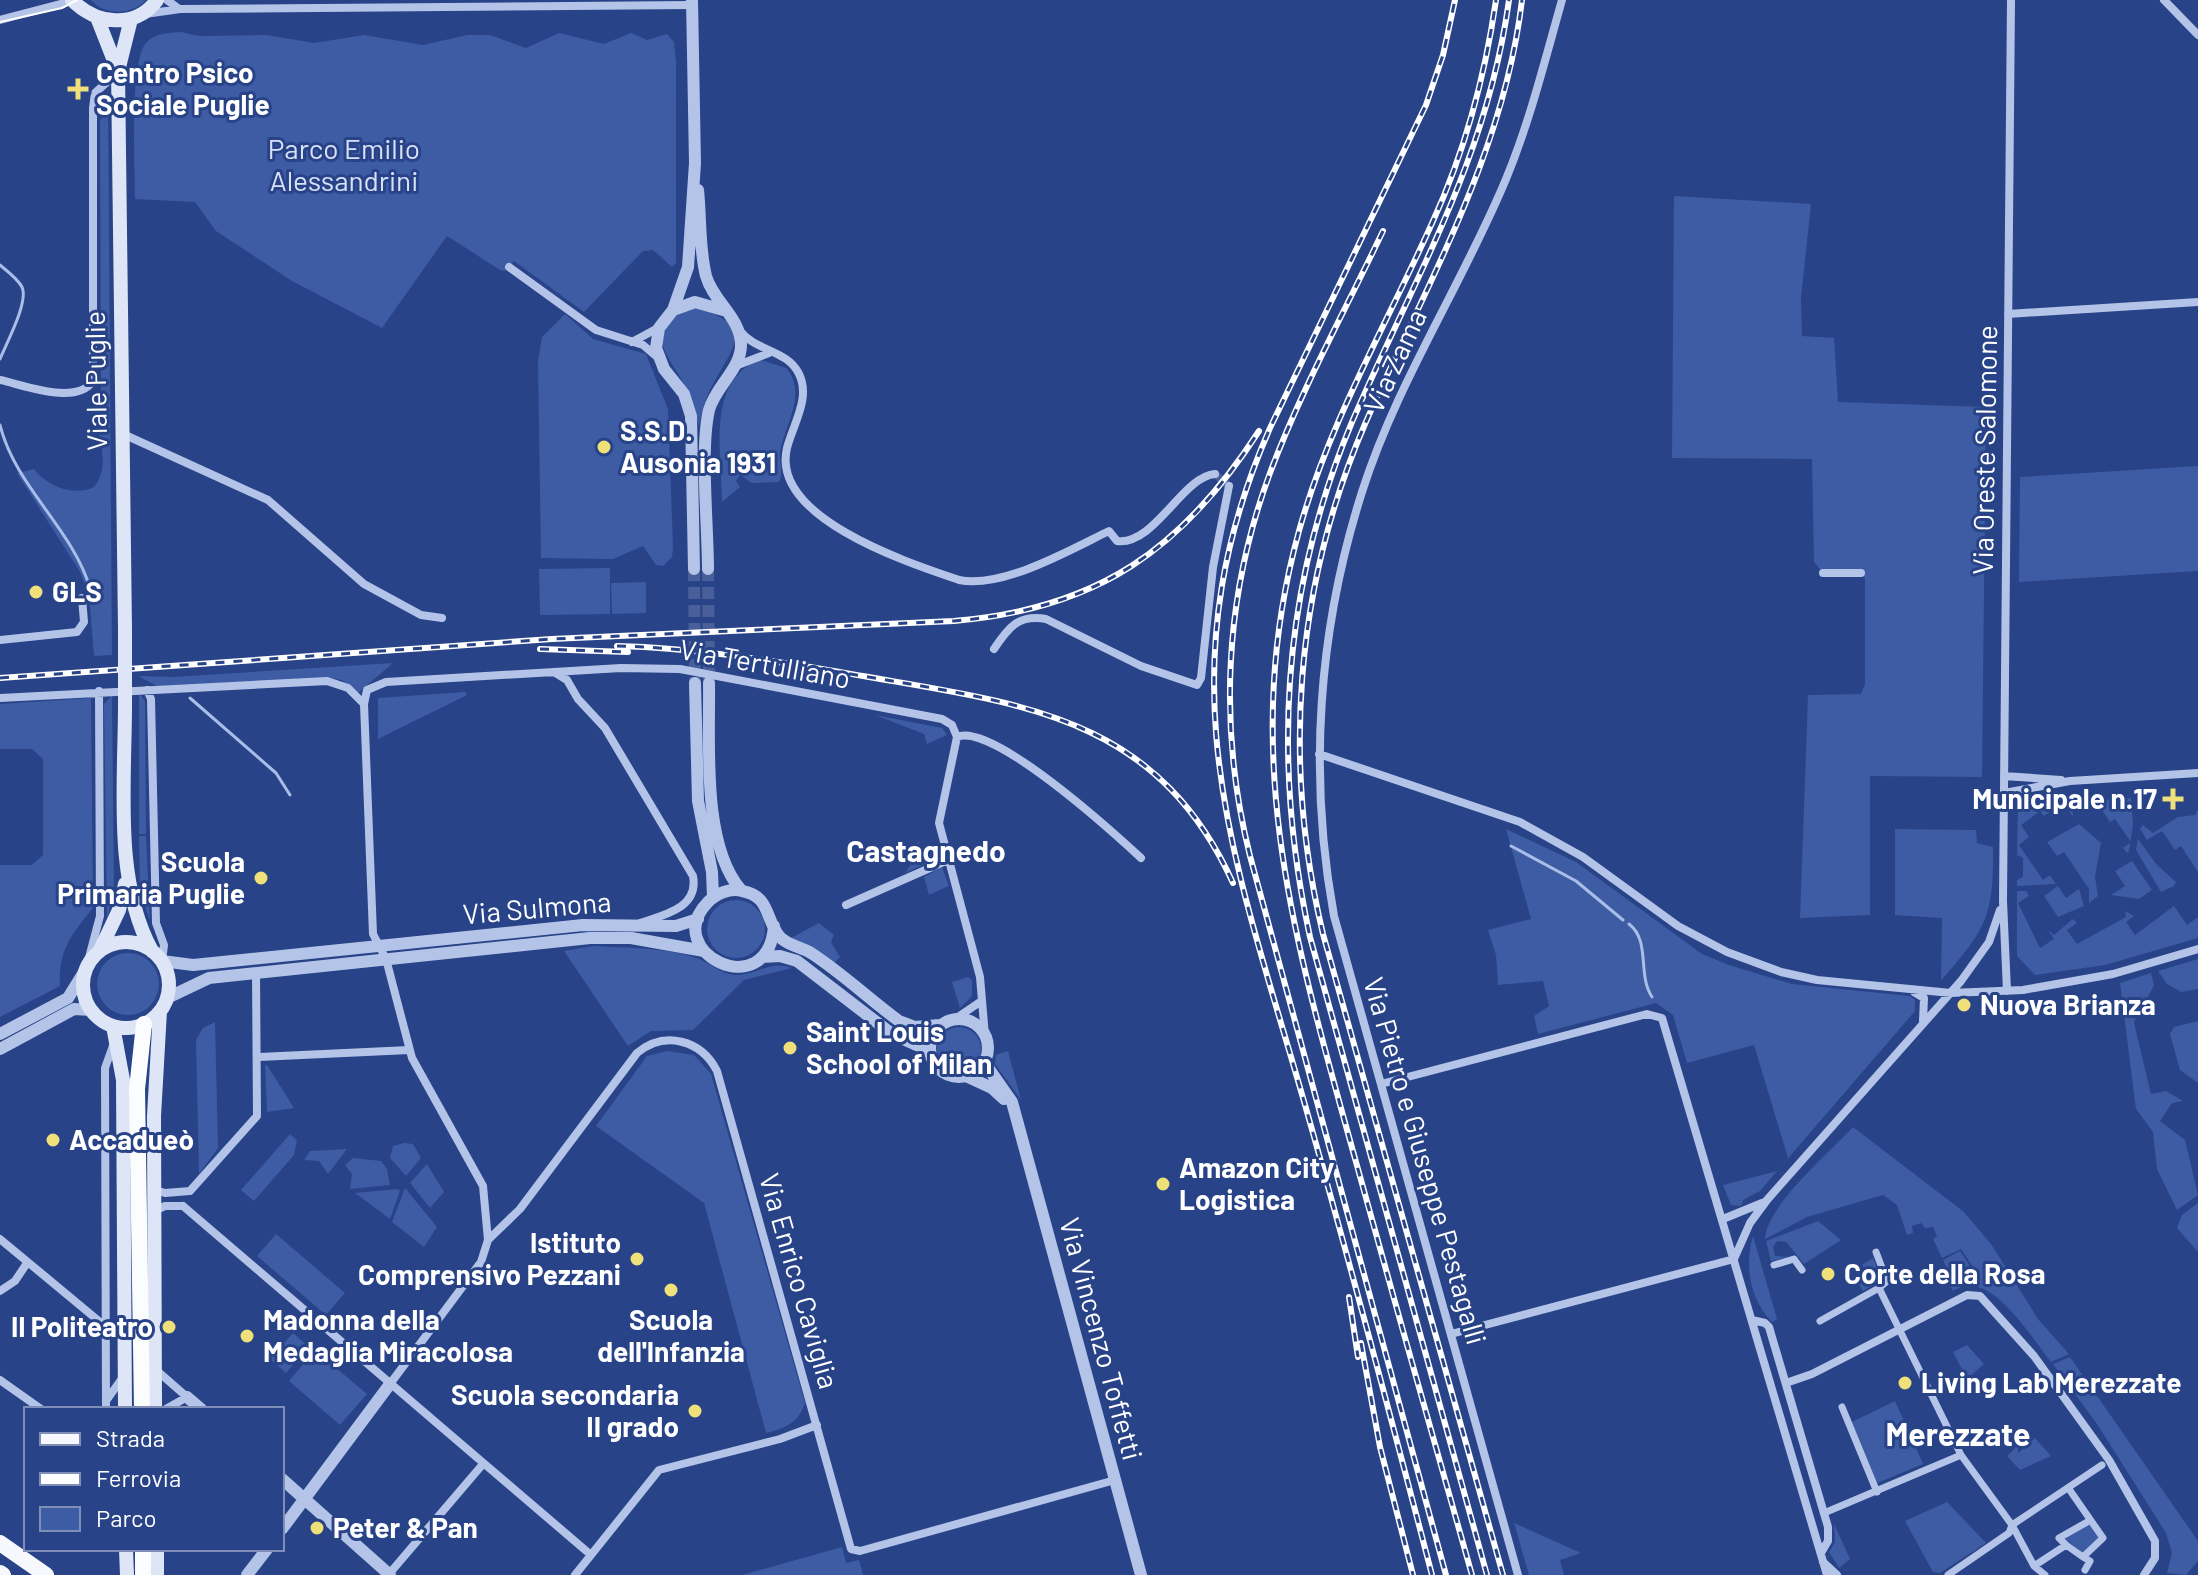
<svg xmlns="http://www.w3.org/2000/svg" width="2198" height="1575" font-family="Barlow,sans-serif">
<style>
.green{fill:#3d5ca4}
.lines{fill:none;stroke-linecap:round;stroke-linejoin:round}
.stream{stroke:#a9bde9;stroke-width:3}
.minor-tunnel{stroke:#485f99;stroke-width:8;stroke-dasharray:8 4;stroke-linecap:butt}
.tertiary-tunnel{stroke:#485f99;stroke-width:12;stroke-dasharray:12 6;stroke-linecap:butt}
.pedestrian{stroke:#b4c4e8;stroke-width:7}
.minor{stroke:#b4c4e8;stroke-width:8}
.tertiary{stroke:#b4c4e8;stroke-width:12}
.secondary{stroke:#dee5f7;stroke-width:14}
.primary{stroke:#f6f8fe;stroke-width:16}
.trunk{stroke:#fafcfe;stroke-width:16}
.tram{stroke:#fff;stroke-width:2}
.rail-casing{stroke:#fff;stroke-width:6}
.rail{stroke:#284387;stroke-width:3;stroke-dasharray:9;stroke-linecap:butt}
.secondary-bridge{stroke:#dee5f7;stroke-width:14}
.poi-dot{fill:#f0e07a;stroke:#284387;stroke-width:3}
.labels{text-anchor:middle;stroke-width:6;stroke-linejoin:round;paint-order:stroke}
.poi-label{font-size:28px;font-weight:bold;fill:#fff;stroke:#284387;text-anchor:start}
.park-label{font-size:28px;fill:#d8e1f7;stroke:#284387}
.street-label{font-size:28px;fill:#fff;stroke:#284387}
.neighbourhood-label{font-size:30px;font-weight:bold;fill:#fff;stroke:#284387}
.quarter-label{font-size:32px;font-weight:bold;fill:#fff;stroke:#284387}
</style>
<rect width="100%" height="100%" fill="#284387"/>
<!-- green -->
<path class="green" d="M91,0H146C133,15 104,16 91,0Z
M181,32L199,36L267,35L314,43L364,35L423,45L467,35H490L526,48L559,33L604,44L631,33L647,40L667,34L674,42L676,62V263L672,267L653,250L643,251L584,312L514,261L505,271L500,270L447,236L382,328L292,281L216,231L195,202L135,199C135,170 129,62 146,43C154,33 168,33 181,32Z
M108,89L112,655L94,656L89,595L80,572L17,473L34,469C47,486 74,497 94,487C111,466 99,435 92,412L101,395L100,122Z
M1674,196L1811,204L1801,298L1802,336L1834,338L1838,402L1986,407L1982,777L1870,776V915L1800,918L1808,695L1861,694L1865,684V578L1861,573H1823L1814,562L1812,459L1672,458Z
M695,307C761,327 730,349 710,390C704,401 702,413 699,426C696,414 693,401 687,390C671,356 635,329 695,307Z
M565,314L593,339L646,354L668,409L673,547L672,557L663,566L656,565L643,546L613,559L541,558L538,361L542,337Z
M761,360L786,368C808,393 785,424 780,452C779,462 784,474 779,482L752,483L740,475L736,481L740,487L722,502C722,456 705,378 761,360Z
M2198,466V571L2019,582L2020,477Z
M610,568V614L540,615L539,569Z
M646,582V613L612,614L611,583Z
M393,663L358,693L342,680L327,678L157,686L138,676L173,677Z
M465,692L467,695L378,739V698Z
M139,693L145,701L146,834H139Z
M112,695L114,891L107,920L104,704Z
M91,698L93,908C72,934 58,950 60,986L0,1017V865H32L43,855V759L32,749H0V704Z
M875,715L942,728L947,735L927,744L924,734Z
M2131,798L2133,825L2129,851L2127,853L2123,848L2131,842L2115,819L2110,822L2096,801L2079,812L2076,802Z
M2069,801L2074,818L2068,824L2074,818L2063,803L2044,816L2040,811L2021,825L2029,837L2019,845L2043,880L2050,875L2056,884L2017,886V880L2023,877V858L2017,855L2018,805Z
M2198,810V872L2181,846L2175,850L2162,831L2147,840L2140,829L2143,825L2153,833L2178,817L2195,815Z
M2079,824L2101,843L2095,877L2098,896L2089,903V889L2064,852L2057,856L2047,842Z
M1506,829L1576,862L1702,954L1729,965L1792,984L1910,996L1915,1000V1011L1760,1191L1743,1200L1741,1206L1731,1205L1723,1185L1777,1171L1788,1158L1754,1045L1687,1063L1673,1015L1656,1003L1538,1034L1534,1016L1549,1006L1543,981L1498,985L1496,955L1488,930L1531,919Z
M1895,829L1976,830L1977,843L1993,847C1994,917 1986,929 1941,981L1942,918L1895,915Z
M139,836H146L150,921L140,889Z
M2138,839L2156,864L2176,882L2174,886L2161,892L2136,850Z
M919,842L920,846L935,847L937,853L927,863L905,873L915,858L911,845Z
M2132,861L2152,890L2139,899L2111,895L2125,886L2115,871Z
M942,867L949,886L929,895L924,877Z
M2058,886L2066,898L2079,889L2084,906L2058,917L2044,896Z
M2017,891H2026L2029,896L2018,903L2040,948L2054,939L2048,930L2054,935L2073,919L2077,923L2067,930L2077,944L2126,917L2125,911L2134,916L2126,922L2135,935L2174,906L2187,925L2198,917V938L2105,965L2035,975L2017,956Z
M707 929a29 29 0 1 1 58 0a29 29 0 1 1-58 0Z
M819,923L834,935L831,942L840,957L834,963L791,938Z
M594,946C627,948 667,947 699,959C714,965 721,975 738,975C759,974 770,960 792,968L744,980L693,1030L651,1031L628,1046L564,951Z
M97 984a31 31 0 1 1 62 0a31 31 0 1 1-62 0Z
M2198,959V989L2181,992L2167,984L2158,971Z
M2151,973L2154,985L2145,1003L2140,1005L2134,1023L2151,1094L2166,1091L2183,1101L2172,1103L2160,1121L2185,1140L2198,1195L2177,1210L2157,1169L2153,1132L2136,1109L2120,983Z
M968,977L972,980V996L960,1008L952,982Z
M2198,1021V1083L2180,1070L2170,1034L2174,1027Z
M215,1022L218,1148L199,1174L196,1040L203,1028Z
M937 1049a22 22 0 1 1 44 0a22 22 0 1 1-44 0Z
M667,1051L694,1055L711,1074L805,1403C799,1422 785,1429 766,1433L704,1203L596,1126L647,1056Z
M1008,1051L1021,1100L995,1064L996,1055Z
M265,1065H267L294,1108L267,1112Z
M1853,1127L1964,1212L1991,1244L2038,1319L2069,1354L2051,1362C2034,1340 2000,1287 1972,1286L1981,1279L1961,1249L1942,1258L1933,1239L1937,1236L1933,1227L1925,1228L1921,1223L1912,1226L1913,1233L1907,1235L1897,1205L1883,1195L1807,1217L1765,1239C1767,1205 1829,1153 1853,1127Z
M290,1134L297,1140L294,1155L254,1201L241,1190Z
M404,1143L413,1144L421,1158L406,1176L390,1158L393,1146Z
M347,1149L328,1174L319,1161L304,1160L310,1151Z
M353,1158L381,1161L387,1169L390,1185L350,1189L352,1174L345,1165Z
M427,1164L444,1192L430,1208L410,1183Z
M405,1188L437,1227L424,1247L392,1222Z
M397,1189L400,1191L390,1219L355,1193Z
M2198,1203V1252L2177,1228L2182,1215Z
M1818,1221L1841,1240L1804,1264L1786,1242L1777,1241L1773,1247L1775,1256L1789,1257L1771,1261L1766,1241Z
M276,1234L345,1293L326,1315L257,1256Z
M1753,1236L1777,1319L1772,1322C1750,1300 1744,1266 1753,1236Z
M1960,1251L1978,1278L1953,1291L1944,1276L1949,1273L1943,1260Z
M1873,1258L1882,1280L1863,1291L1856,1280L1867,1273L1862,1265Z
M293,1333L309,1347L286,1373L270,1359Z
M1967,1345L1984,1364L1967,1379L1953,1352Z
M315,1350L367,1394L340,1425L289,1381Z
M2070,1357L2198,1541V1561L2186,1575L2167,1573L2172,1553L2166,1533L2097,1424L2053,1364Z
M1895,1401L1923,1464L1877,1483L1852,1422Z
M2035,1438L2051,1456L2020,1470L2007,1456L2018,1445V1453Z
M1947,1502L1986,1543L1940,1573L1933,1572L1905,1521Z
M1514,1523L1581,1553L1560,1560L1564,1575H1529Z
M1834,1524L1850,1559L1839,1568L1829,1552L1835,1542Z
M2090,1524L2101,1537L2084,1554L2065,1539Z
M842,1547L846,1563L859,1560L863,1575H742Z"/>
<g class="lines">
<!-- stream -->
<path class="stream" d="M0,265C7,271 18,279 22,287C29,302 6,344 0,359
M0,425C15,486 72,528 90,588
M190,698L276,773L290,795
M1511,846L1576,881L1623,920
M1629,924C1651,941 1637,974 1652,997"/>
<!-- minor-tunnel -->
<path class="minor-tunnel" d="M1215,474L1229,486"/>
<!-- tertiary-tunnel -->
<path class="tertiary-tunnel" d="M694,569L695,682
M708,569L709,683"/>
<!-- pedestrian -->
<path class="pedestrian" d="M1876,1252L1887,1281L1879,1288L1961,1455L2012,1525L2034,1566L2045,1575
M1774,1265L1794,1259L1802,1270
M1820,1321L1879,1288
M1842,1407L1877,1492
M1824,1513L1961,1455
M2066,1545L2059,1538L2089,1521
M2083,1557L2090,1561L2085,1570
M2034,1566L2066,1545L2083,1557L2103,1538L2069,1489
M1948,1575L2009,1533L2012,1525L2102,1465"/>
<!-- minor -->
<path class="minor" d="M167,0L179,9
M2164,0L2198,35
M145,14L180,9L692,5
M0,20L72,1
M509,267L596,330L643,345L656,356
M2008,314L2198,302
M740,331C756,351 786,350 798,372C812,397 793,424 787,448C770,518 909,563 959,580C1002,589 1070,550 1109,531L1117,541C1154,546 1183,476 1215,474
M632,342L658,328
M738,365L769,353
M0,380C24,385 76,406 93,381V108L95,93L118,72
M123,434L268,500L364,584L421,615L442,618
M1823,573H1861
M0,640L77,632L84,622L82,598
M994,649C1008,628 1018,614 1046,619L1141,666L1197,685L1201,678L1213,567L1229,486
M554,672L567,680L578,699L605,728L693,876C699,908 664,915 640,923
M147,690L151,699L156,923L164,945L162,961
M0,698L327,681L348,688L363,703
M957,737L939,823L980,977L985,1036
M957,737C991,721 1114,833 1141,858
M1319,754L1520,822L1583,857L1678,926L1727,952L1781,972L1817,980L1951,993L2023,990L2113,974L2198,949
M2004,776L2061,780
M2004,793L2070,781L2198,773
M846,905L948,860
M86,969L100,916L99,691
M2007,991L2003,901L2011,0
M1914,992L1924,998L1923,1021
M955,1019L980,1002
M259,1057L409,1050
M1381,1084L1647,1014L1662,1018L1827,1575
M155,1190L165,1193L190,1191L257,1116L256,973
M183,1206L591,1555
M154,1211L165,1206H183
M1723,1219L1762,1203
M0,1239L106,1327
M488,1240L520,1209L637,1053C665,1030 701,1040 717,1071L851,1549L860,1551L1115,1480
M1734,1259L1750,1223L1767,1200L1961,981L1989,942L2000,910
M0,1291L15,1281L27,1263
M1752,1320L1765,1323L1769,1327L1828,1527V1541L1821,1553
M1451,1334L1734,1259
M155,1369L187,1397L166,1409
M0,1380L41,1409
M1786,1383L1812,1374L1967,1295L1980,1296L2034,1356L2109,1460L2155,1541V1558L2144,1575
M390,1384L481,1262L488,1240L483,1186L412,1058L386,959L373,934L364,704L367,690L386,682L621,668L680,669L942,719L952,725L957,737
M106,1401L123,1377
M106,1409L105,1068L114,1043
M1823,1562L1837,1575
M389,1574L483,1464
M575,1575L659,1470L780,1439L817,1425
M1518,1575L1334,916C1308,774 1318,630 1362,492C1397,382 1462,285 1506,179C1530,121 1545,60 1562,0"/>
<!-- tertiary -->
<path class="tertiary" d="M692,0L695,163L688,267L673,310L659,328L656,348L664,369L684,394L691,416L694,569
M698,190C701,218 699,248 706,276C713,301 741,318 741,345C741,369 715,387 709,410C700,448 708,527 708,569
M673,310L695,302L723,310
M695,683L698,801L712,872L713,897
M709,683C710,741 701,844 741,890
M774,926C768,1006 659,952 708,902C717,893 730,888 742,891C770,896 765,918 779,936C786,945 801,947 811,953C842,973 869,999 899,1021L915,1027L940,1025
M762,957L780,956L797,961L892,1034L930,1051
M162,961L193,965L583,925L676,926L698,919
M167,998L209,978L590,938H631L704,951
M930 1048a29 29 0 1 1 58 0a29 29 0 1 1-58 0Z
M0,1034L68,998L86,969
M0,1049L74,1009L91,1010
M984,1062L1012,1102L1141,1575
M966,1076L992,1088L1004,1099
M187,1397L201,1409
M282,1479L390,1575
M282,1529L390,1384
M247,1575L267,1549"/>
<!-- secondary -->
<path class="secondary" d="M72,0C95,24 135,30 157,0
M98,20L118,71
M125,629L118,71L131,19
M125,694C126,775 112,879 152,951
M83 985a43 43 0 1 1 86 0a43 43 0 1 1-86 0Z
M100,950L119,910L125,884
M113,1026L123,1080L125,1409
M155,1409L154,1116L160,1011
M126,1549L127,1575
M157,1549V1575"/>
<!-- primary -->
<path class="primary" d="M0,1543L46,1575
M0,1573L3,1575"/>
<!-- trunk -->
<path class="trunk" d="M142,1409L137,1089L144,1024
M143,1549V1575"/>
<!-- tram -->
<path class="tram" d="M0,22L62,8L77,0"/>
<!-- rail casing -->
<g class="rail-casing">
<path id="rail" d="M1383,231C1345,311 1301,390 1270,473C1224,597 1218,728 1250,856L1446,1575
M617,646C700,648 780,662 863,676C1023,704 1157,716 1233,883
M540,649L628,652
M0,678L552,639L954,621C1097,609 1182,550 1259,431
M1349,1297L1358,1357
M1361,1343L1380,1447L1413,1575
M1432,1575C1393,1425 1353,1275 1311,1126C1240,872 1156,688 1270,428L1426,105L1443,55L1455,0
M1472,1575C1433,1437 1394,1300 1356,1162C1296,946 1237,756 1299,531C1329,422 1387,324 1433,221C1465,151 1485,76 1496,0
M1487,1575L1310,937C1272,762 1282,588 1352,422C1414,278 1487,160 1509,0
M1503,1575L1323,934C1282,763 1295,586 1365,424C1426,284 1504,154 1522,0"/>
</g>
<!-- rail -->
<use href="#rail" class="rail"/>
<!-- secondary-bridge -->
<path class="secondary-bridge" d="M125,629V694"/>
</g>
<!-- markers -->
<g class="poi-dot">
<path d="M74 77h8v8h8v8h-8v8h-8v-8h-8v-8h8z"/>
<circle cx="604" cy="447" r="8"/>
<circle cx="36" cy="592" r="8"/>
<path d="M2169 787h8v8h8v8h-8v8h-8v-8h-8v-8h8z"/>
<circle cx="261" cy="878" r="8"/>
<circle cx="1964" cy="1005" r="8"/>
<circle cx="790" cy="1048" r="8"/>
<circle cx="53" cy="1140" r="8"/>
<circle cx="1163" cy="1184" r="8"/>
<circle cx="637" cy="1259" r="8"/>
<circle cx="1828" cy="1274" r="8"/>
<circle cx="671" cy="1290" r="8"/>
<circle cx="169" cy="1327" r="8"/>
<circle cx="247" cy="1336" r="8"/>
<circle cx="1905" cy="1383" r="8"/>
<circle cx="695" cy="1411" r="8"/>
<circle cx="317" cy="1528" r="8"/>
</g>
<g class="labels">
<!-- poi labels -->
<g class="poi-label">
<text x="96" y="83">Centro Psico<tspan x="96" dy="32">Sociale Puglie</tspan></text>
<text x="620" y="441">S.S.D.<tspan x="620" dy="32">Ausonia 1931</tspan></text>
<text x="52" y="602">GLS</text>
<text x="2157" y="809" text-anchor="end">Municipale n.17</text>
<text x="245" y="872" text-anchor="end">Scuola<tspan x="245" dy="32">Primaria Puglie</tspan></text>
<text x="1980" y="1015">Nuova Brianza</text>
<text x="806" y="1042">Saint Louis<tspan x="806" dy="32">School of Milan</tspan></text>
<text x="69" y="1150">Accadueò</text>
<text x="1179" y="1178">Amazon City<tspan x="1179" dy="32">Logistica</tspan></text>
<text x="621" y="1253" text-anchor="end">Istituto<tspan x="621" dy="32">Comprensivo Pezzani</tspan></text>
<text x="1844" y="1284">Corte della Rosa</text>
<text x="263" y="1330">Madonna della<tspan x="263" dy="32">Medaglia Miracolosa</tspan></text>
<text x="671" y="1330" text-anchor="middle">Scuola<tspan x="671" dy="32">dell'Infanzia</tspan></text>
<text x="153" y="1337" text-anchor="end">Il Politeatro</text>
<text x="1921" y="1393">Living Lab Merezzate</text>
<text x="679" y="1405" text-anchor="end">Scuola secondaria<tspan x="679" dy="32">II grado</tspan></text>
<text x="333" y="1538">Peter &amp; Pan</text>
</g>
<!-- park labels -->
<g class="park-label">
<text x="344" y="159">Parco Emilio<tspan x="344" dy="32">Alessandrini</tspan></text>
</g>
<!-- street labels -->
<g class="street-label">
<text transform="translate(1395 361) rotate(-65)" y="10">Via Zama</text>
<text transform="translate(96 381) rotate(-91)" y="10">Viale Puglie</text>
<text transform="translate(1985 450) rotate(-89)" y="10">Via Oreste Salomone</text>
<text transform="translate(765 664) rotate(10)" y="10">Via Tertulliano</text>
<text transform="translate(537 908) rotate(-5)" y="10">Via Sulmona</text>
<text transform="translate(1425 1161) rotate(74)" y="10">Via Pietro e Giuseppe Pestagalli</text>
<text transform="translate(799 1281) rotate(74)" y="10">Via Enrico Caviglia</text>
<text transform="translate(1101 1339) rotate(75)" y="10">Via Vincenzo Toffetti</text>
</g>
<!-- neighbourhood labels -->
<g class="neighbourhood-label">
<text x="926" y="862">Castagnedo</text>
</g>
<!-- quarter labels -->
<g class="quarter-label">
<text x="1958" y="1446">Merezzate</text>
</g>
</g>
<!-- legend -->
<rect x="24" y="1407" width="260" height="144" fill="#284387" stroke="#7e8eb7" stroke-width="2"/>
<rect x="40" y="1433" width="40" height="12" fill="#f6f8fe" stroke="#7e8eb7" stroke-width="2"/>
<text x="96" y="1447" font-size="24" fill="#ffffff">Strada</text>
<rect x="40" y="1473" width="40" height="12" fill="#ffffff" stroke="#7e8eb7" stroke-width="2"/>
<text x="96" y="1487" font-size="24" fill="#ffffff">Ferrovia</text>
<rect x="40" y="1507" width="40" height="24" fill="#3d5ca4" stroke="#7e8eb7" stroke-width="2"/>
<text x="96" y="1527" font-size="24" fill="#ffffff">Parco</text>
</svg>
